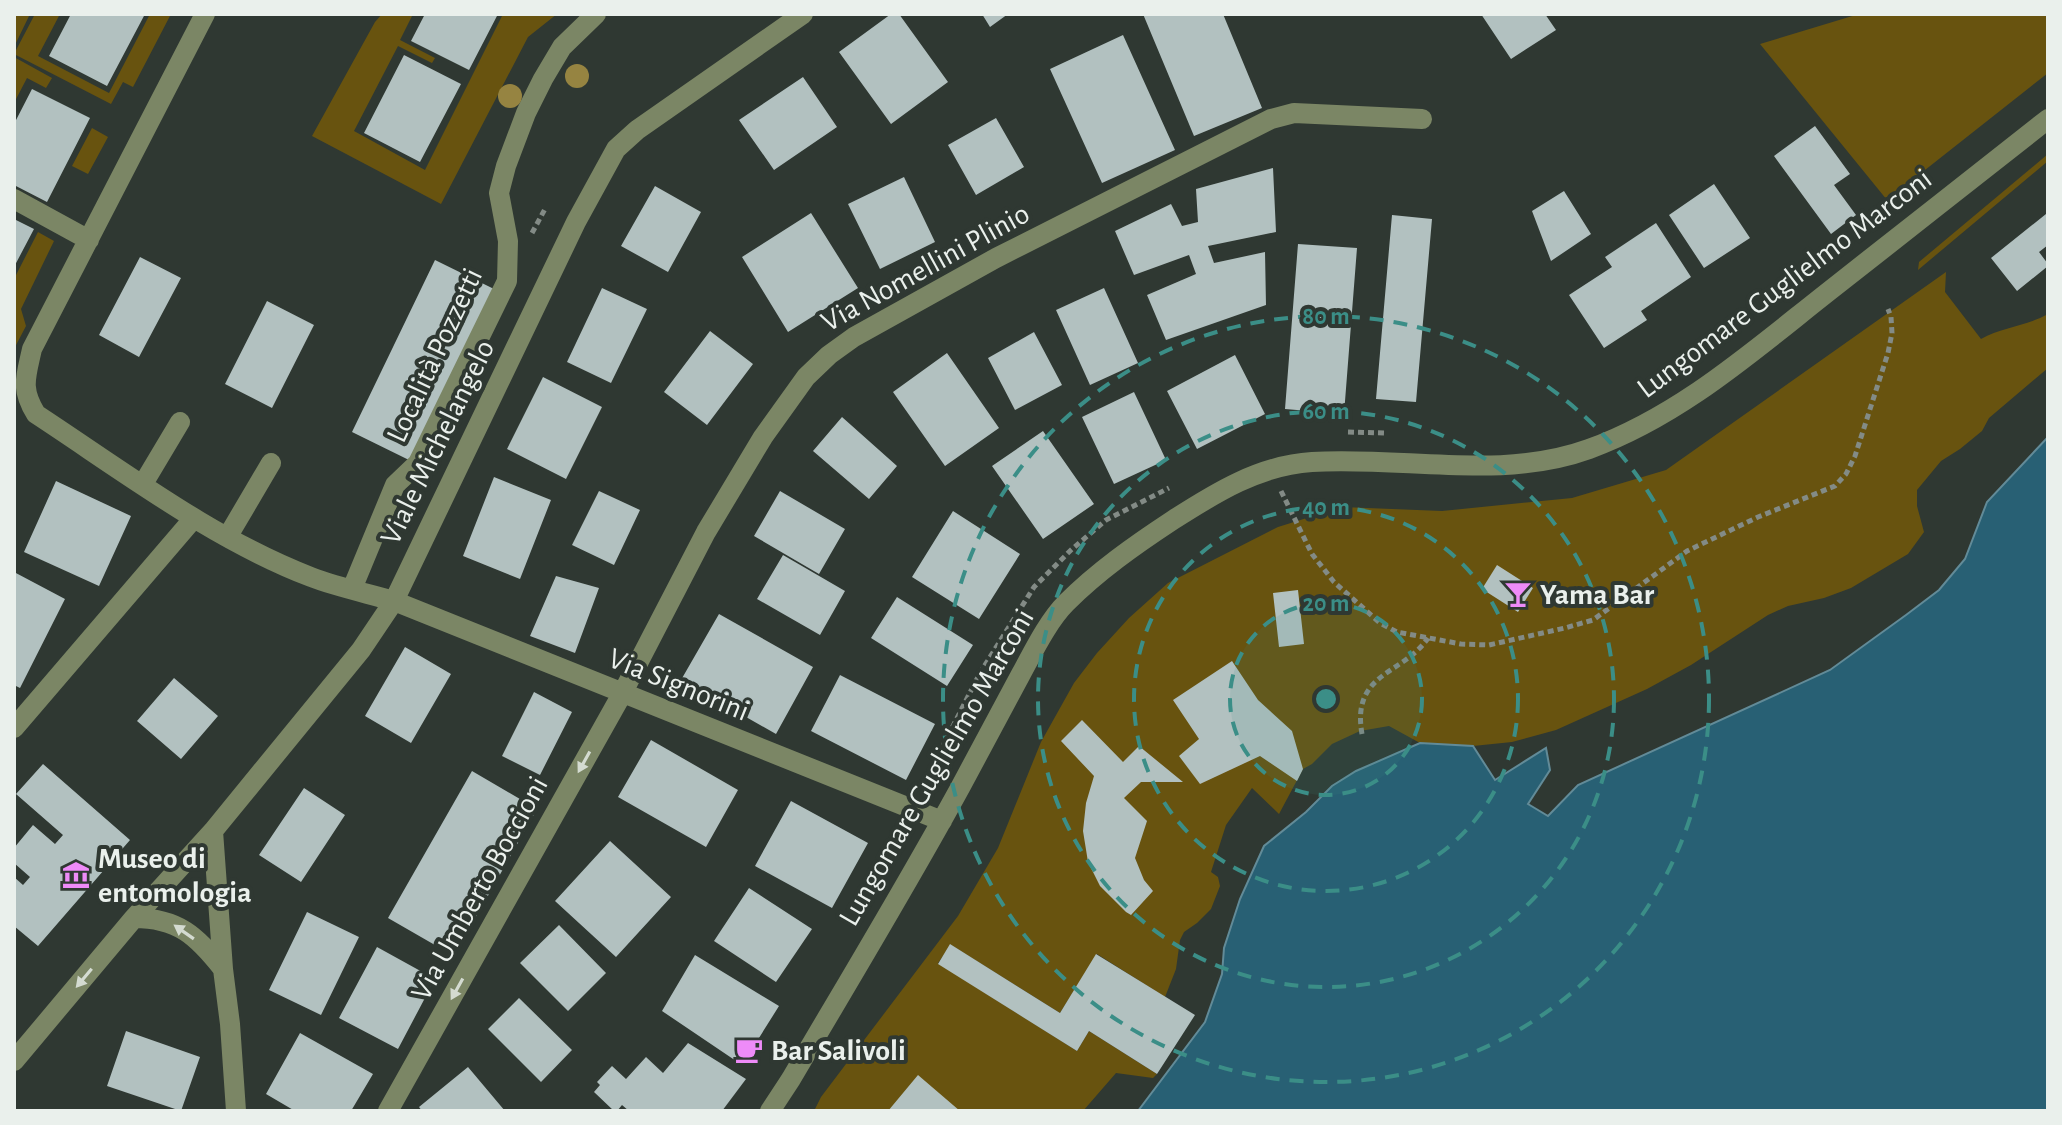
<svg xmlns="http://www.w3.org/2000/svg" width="2062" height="1125" font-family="'Alegreya Sans',sans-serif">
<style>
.green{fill:#68530f}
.water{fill:#286074;stroke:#628b98;stroke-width:2}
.building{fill:#b2c1c0}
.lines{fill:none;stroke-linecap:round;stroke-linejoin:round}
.path{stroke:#838b86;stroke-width:5;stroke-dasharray:6 4;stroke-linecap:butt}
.minor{stroke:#7b8665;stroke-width:20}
.tree{fill:#968441}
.oneway{fill:#d4dbd1}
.ring{fill:none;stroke:#3b8e87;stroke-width:4;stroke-dasharray:14 10}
.labels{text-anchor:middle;stroke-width:8;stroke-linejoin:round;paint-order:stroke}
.street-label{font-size:30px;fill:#eaf0ec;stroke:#2f3832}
.poi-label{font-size:30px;font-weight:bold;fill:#eaf0ec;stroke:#2f3832;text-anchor:start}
.centre{fill:#3b8e87;stroke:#2f3832;stroke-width:4}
.ring-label{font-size:24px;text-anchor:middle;font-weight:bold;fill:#3b8e87;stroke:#2f3832;stroke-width:8;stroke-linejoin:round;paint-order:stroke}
</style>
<rect width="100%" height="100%" fill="#2f3832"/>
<!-- green -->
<path class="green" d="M14,14H30L14,47Z
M35,14H60L38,56L109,93L150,14H171L133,87L123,82L111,104L14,54Z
M382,14H413L400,40L435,58L432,63L398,46L354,131L425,170L503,14H557L528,37L441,204L312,136L375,22Z
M1859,14H2048V73L1887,200L1760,44Z
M14,57L52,78L46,88L27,78L14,103Z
M92,128L108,137L88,174L72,166Z
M2048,154V161L1918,270L1919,262Z
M38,232L54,241L21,309L26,326L14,349V279Z
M1946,272L1945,292L1981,339C2002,327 2027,326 2048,314V368L1989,418L1982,431L1960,449L1941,461L1917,490V506L1924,532L1908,554L1851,588L1824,598L1788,606L1768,615L1691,665L1647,689L1556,730L1512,742L1473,746L1420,743L1389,726L1360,731L1332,744L1312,764L1303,769L1279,814L1252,788L1226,825L1211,872L1218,877L1220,886L1211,909L1197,923L1184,932L1180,940L1176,969L1165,997L1097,954L1060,1013L951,945L938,963L1077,1051L1089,1031L1157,1074L1153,1078L1116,1073L1083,1111H814L821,1097L958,916L998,848L1041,742L1074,683L1097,653L1129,618L1168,583L1278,527L1342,507L1442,511L1572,498L1666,470Z"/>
<!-- water -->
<path class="water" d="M2048,437V1111H1138L1205,1022L1222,974L1224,948L1240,899L1264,846L1306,812L1332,786L1356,771L1420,743L1473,746L1495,780L1546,748L1550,770L1528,804L1548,816L1578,785L1830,670L1906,615L1939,590L1965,559L1987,502Z"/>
<!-- building -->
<path class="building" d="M71,14H145L107,86L49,56Z
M425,14H498L469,70L411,41Z
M891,14H899L948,82L891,124L839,52Z
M982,14H1008L990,27Z
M1143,14H1223L1262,108L1194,136Z
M1481,14H1545L1556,30L1511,59Z
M1123,35L1175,150L1102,183L1050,69Z
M404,55L461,84L420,162L364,133Z
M803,77L837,127L774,170L739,120Z
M32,89L90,118L47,202L14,185V124Z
M996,118L1024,167L976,195L948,145Z
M1815,126L1850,174L1834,185L1856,215L1831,234L1774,156Z
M1273,168L1276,232L1208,246L1214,263L1265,252L1266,305L1166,340L1147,295L1196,274L1189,255L1134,275L1115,231L1171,204L1182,226L1198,222L1196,189Z
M904,177L935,242L880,269L848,204Z
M1714,184L1750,238L1704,268L1669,215Z
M655,186L701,212L668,272L621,246Z
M1564,191L1591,234L1551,261L1532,211Z
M811,213L858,288L788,332L742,257Z
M2046,214L2048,217V245L2039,252L2048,264V266L2017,291L1991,258Z
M1392,215L1432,219L1416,402L1376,399Z
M14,219L34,229L14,267Z
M1656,223L1691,277L1641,311L1647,320L1604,348L1569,295L1612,267L1605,257Z
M1298,244L1357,248L1344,414L1285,409Z
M140,257L181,278L139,357L99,335Z
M435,260L494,289L411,461L352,432Z
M602,288L647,309L611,383L567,362Z
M1104,288L1138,363L1090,385L1056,310Z
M267,301L314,325L272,408L225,384Z
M710,331L753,364L707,425L664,392Z
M1034,332L1062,385L1015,410L988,358Z
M947,353L999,428L945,466L893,392Z
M1235,355L1265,414L1197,449L1167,391Z
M543,377L602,407L566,479L507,449Z
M1134,392L1166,460L1114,484L1082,417Z
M842,417L897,466L869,499L813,451Z
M1043,431L1094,504L1043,539L992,466Z
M494,477L551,500L520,579L463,556Z
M56,481L131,516L99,586L24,552Z
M599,491L640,510L614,565L572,545Z
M780,491L845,529L819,574L754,536Z
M953,511L1020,554L979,619L912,577Z
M783,555L845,591L820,635L757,599Z
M1497,565L1533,588L1518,612L1482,589Z
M14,572L65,599L20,688L14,685Z
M556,576L599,588L575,653L530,636Z
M1298,590L1304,644L1279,647L1273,593Z
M897,597L973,645L947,686L871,638Z
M719,614L813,667L776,734L681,680Z
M405,647L451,674L411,743L365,716Z
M1232,661L1258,700L1292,731L1303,769L1297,781L1260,756L1200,784L1179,756L1199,739L1173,700Z
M840,675L935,724L906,780L811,731Z
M174,678L218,716L181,759L137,721Z
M534,692L572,712L540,775L502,756Z
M1082,720L1123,762L1139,746L1183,782H1141L1124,798L1147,821L1135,858L1144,880L1153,891L1131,915L1126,912L1100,886L1088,862L1083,831L1086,803L1094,776L1061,741Z
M651,740L738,790L706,847L618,797Z
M43,764L130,840L38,946L14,926V877L23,885L30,877L14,863V848L33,825L55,844L63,835L16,794Z
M472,771L537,809L454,956L388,918Z
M304,788L345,815L301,882L259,855Z
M791,801L868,843L832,908L755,866Z
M610,841L671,897L616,957L555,901Z
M749,888L812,929L776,982L714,941Z
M307,912L359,937L321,1015L269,990Z
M559,925L606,973L568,1011L520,963Z
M950,944L1060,1013L1096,954L1195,1015L1157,1074L1089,1031L1077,1051L938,964Z
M377,947L435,979L398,1049L339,1018Z
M695,955L779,1006L742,1065L662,1011Z
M519,998L572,1050L541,1082L488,1029Z
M126,1031L200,1057L181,1111L107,1086Z
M300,1033L373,1074L351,1111H295L266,1094Z
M688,1043L746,1079L722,1111H629L622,1105L617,1111H614L594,1092L600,1085L597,1082L612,1066L626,1079L646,1057L663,1073Z
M468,1067L505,1111H422L419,1107Z
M918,1075L960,1111H888Z"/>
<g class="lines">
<!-- path -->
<path class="path" d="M532,233L545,209
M1348,432L1386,433
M1281,491L1312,554L1334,582L1380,623L1397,632L1461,644L1489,645L1565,628L1593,620L1687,551L1758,517L1835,486L1846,474L1855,456L1888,353L1892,333L1891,317L1888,309
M1362,734C1351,672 1403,675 1428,638
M925,781L980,673L1034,587L1071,550L1106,520L1169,488"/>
<!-- minor -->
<path class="minor" d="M205,14L32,349C26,377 20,388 36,414C123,471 214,540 311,577C337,587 366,593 394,601L942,821
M14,199L89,240
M143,484L180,422
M228,536L271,463
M352,589L395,485L418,463L507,281L508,241L499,193L506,166L526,113L543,79L562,47L596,14
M14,728L194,518
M213,831L223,969L230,1024L236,1111
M134,918C178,918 197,936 223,969
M14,1061L134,918L213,831L361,650L394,601L576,222L616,149L637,130L803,14
M388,1111L622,694L706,532L763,437L806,377L829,355L854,337L996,258L1271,119L1294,113L1422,119
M770,1111L791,1079C848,982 907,885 961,786C981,749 1001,712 1021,674C1033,652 1048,621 1066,603C1098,571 1135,545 1173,520C1215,493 1260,465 1312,462C1403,456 1501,481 1589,449C1680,416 1753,351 1828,292C1901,234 1975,177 2048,119"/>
</g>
<!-- trees -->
<g class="tree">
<circle cx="577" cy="76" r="12"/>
<circle cx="510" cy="96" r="12"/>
</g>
<!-- one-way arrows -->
<defs><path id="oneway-solid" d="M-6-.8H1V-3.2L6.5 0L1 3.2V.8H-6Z" transform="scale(2)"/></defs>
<g class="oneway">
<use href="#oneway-solid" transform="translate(584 762) rotate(119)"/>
<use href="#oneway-solid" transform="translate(184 932) rotate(-145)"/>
<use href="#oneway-solid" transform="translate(84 978) rotate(130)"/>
<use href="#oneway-solid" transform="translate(457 989) rotate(119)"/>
</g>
<!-- distance rings -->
<circle cx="1326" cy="699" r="96" fill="#3b8e87" fill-opacity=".12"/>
<g class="ring">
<circle cx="1326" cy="699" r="96"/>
<circle cx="1326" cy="699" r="192"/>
<circle cx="1326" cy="699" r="288"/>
<circle cx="1326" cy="699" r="383"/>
</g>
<!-- icons -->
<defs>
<g id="bar-bare" transform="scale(2.16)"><path d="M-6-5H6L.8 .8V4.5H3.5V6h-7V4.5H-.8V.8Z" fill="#ee8bf8" stroke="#2f3832" stroke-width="2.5" paint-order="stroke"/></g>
<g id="museum-bare" transform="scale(2.16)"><path d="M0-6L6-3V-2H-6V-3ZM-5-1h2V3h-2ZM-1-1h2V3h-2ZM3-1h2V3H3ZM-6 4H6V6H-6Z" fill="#ee8bf8" stroke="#2f3832" stroke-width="2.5" paint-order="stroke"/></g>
<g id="cafe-bare" transform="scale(2.16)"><path d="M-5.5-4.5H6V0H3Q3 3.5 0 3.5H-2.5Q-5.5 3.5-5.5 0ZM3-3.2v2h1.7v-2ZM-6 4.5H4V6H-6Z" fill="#ee8bf8" stroke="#2f3832" stroke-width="2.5" paint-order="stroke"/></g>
</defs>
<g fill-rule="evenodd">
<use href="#bar-bare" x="1518" y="594"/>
<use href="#museum-bare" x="76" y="875"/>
<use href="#cafe-bare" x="749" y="1050"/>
</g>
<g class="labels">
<!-- street labels -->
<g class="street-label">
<text transform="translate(925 267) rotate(-29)" y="10">Via Nomellini Plinio</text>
<text transform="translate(1784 283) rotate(-37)" y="10">Lungomare Guglielmo Marconi</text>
<text transform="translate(434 355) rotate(-65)" y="10">Località Pozzetti</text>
<text transform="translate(437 442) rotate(-64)" y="10">Viale Michelangelo</text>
<text transform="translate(679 684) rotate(22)" y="10">Via Signorini</text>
<text transform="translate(936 767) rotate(-60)" y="10">Lungomare Guglielmo Marconi</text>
<text transform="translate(479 888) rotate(-61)" y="10">Via Umberto Boccioni</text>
</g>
<!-- poi labels -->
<g class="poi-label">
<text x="1540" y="604">Yama Bar</text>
<text x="98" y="868">Museo di<tspan x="98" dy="34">entomologia</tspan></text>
<text x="771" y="1060">Bar Salivoli</text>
</g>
</g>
<circle cx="1326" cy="699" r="12" class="centre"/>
<g class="ring-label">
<text x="1326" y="324">80 m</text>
<text x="1326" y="419">60 m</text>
<text x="1326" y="515">40 m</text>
<text x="1326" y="611">20 m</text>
</g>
<!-- border -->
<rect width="2062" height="1125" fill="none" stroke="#eaf0ec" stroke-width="32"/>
</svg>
